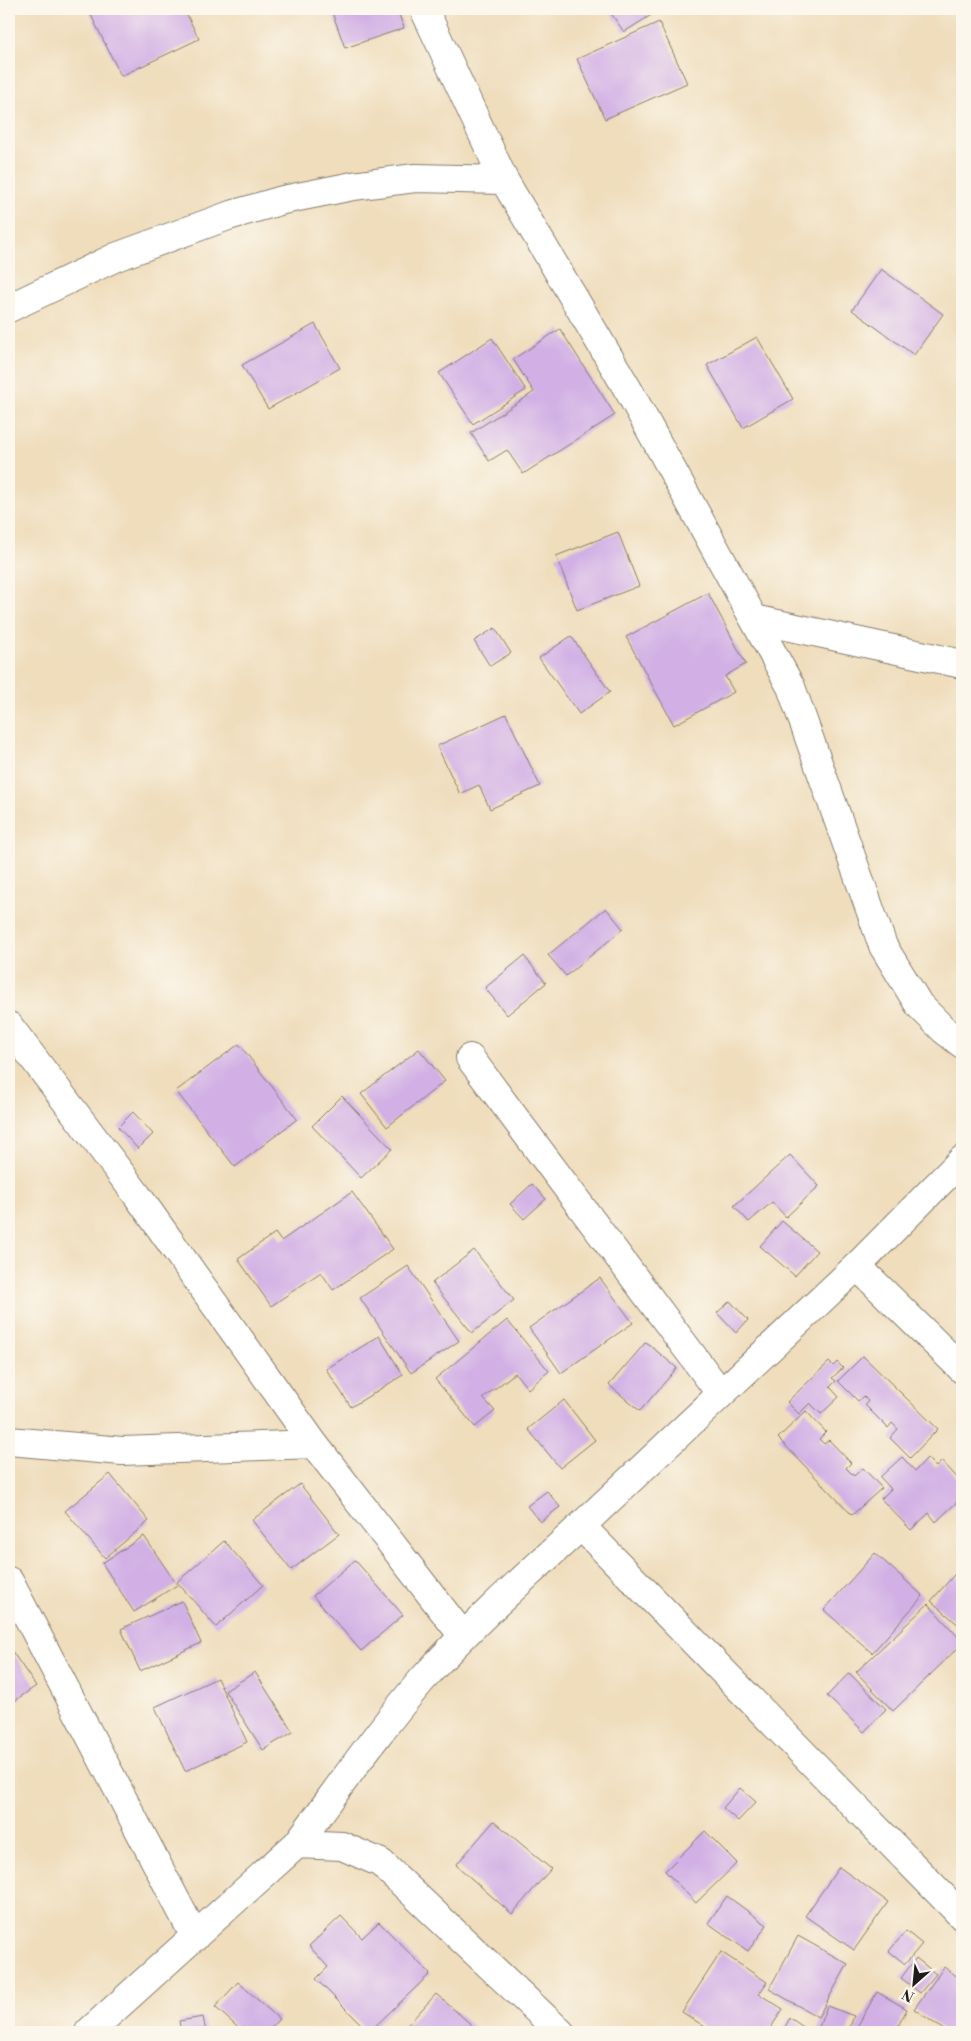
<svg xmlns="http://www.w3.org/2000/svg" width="971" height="2041" font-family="'Libre Bodoni',serif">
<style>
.building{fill:#d2b0e5}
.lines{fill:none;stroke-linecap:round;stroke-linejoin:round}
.minor-casing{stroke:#867c6c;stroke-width:30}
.minor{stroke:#fff;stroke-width:28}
</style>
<rect width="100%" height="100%" fill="#fbf7ec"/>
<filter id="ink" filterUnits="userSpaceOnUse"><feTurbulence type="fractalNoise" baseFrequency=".02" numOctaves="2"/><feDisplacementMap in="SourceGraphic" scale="10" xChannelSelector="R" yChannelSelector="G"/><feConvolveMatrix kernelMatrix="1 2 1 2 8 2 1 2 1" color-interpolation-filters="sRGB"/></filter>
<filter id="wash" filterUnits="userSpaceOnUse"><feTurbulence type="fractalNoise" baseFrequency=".0096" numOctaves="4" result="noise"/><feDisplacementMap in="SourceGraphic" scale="20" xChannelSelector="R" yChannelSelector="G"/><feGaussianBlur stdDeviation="1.12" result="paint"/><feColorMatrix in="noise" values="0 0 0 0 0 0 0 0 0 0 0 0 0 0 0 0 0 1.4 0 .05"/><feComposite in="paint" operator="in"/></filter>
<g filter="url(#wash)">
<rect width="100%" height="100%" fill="#efddbc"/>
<g id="blocks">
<!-- building -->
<path class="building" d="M88,9H184L199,39L121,76Z
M331,9H397L404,28L345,48Z
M608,9H661L624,32Z
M659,22L687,83L605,119L577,59Z
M881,269L943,314L914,355L852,310Z
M315,324L340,368L268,409L242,365Z
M560,329L615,415L523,474L507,450L489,461L471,433L534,392L513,359Z
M757,337L793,399L743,428L707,365Z
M492,338L526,390L473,424L439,373Z
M618,532L639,586L577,610L556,556Z
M708,593L746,664L725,676L734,692L674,725L626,637Z
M495,628L511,653L490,666L474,641Z
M571,636L610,692L579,714L539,658Z
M506,714L540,786L490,809L479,785L460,794L437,746Z
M606,908L623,929L566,976L548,955Z
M524,956L546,983L507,1015L485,988Z
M239,1044L297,1119L235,1167L176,1091Z
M419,1049L445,1081L387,1127L361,1094Z
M342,1096L392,1149L361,1178L312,1126Z
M133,1112L153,1134L138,1149L118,1127Z
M790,1155L819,1186L786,1217L772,1202L749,1222L734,1206Z
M532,1184L546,1199L524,1219L510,1204Z
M352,1192L393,1249L333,1290L321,1272L271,1306L238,1259L275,1233L281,1241Z
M782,1221L817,1251L795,1276L760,1246Z
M474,1250L514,1300L472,1333L432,1283Z
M408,1266L459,1341L411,1373L360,1298Z
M600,1278L633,1323L561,1373L529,1328Z
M730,1301L748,1320L736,1333L717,1313Z
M507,1320L549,1371L528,1389L515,1373L483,1398L495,1411L475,1427L435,1379Z
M379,1336L403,1375L351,1407L326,1369Z
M646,1342L677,1368L640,1411L609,1385Z
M863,1356L938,1429L910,1458L890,1438L898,1429L892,1423L888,1428L865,1405L868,1401L863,1396L858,1401L838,1381Z
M829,1362L833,1366L837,1362L843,1368L832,1378L836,1381L830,1387L839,1397L821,1414L810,1403L799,1414L787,1402Z
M564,1400L595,1440L560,1468L528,1429Z
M806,1411L826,1432L819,1439L824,1444L829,1440L851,1463L846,1468L854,1476L863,1468L882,1488L852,1515L778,1438Z
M902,1457L915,1471L927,1458L936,1467L942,1461L962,1483V1497L936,1522L929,1513L911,1530L881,1499L891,1489L880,1477Z
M110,1474L149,1521L105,1558L65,1511Z
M300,1484L339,1534L291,1570L252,1520Z
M547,1491L560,1507L540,1522L527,1506Z
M144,1536L177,1585L134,1612L102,1563Z
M224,1541L263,1585L216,1627L177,1582Z
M875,1553L923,1596L872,1653L824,1610Z
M355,1560L403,1615L361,1651L313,1596Z
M954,1575L962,1582V1628L931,1601Z
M182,1601L201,1643L140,1671L121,1629Z
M928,1604L962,1641V1644L893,1711L856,1672Z
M9,1647L36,1686L9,1705Z
M255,1672L293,1732L263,1750L225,1691Z
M849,1673L886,1709L864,1732L827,1696Z
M217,1678L247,1742L185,1771L155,1707Z
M740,1788L756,1802L738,1821L723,1808Z
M494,1821L551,1869L512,1914L456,1865Z
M705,1831L737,1863L696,1903L665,1871Z
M839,1867L888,1902L854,1950L805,1916Z
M727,1896L767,1925L748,1951L708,1923Z
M341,1916L362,1938L379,1922L430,1974L369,2032L316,1979L328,1967L309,1946Z
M906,1931L922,1944L905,1964L889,1951Z
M798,1936L848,1964L818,2017L769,1989Z
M721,1952L767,1982L759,1994L783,2009L768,2032H713L682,2012Z
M916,1958L936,1974L920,1993L901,1978Z
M944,1967L962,1980V2032H947L914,2009Z
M238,1982L279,2019L267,2032H243L215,2007Z
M877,1992L907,2009L895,2032H854Z
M436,1994L480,2032H401Z
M827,2006L854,2016L848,2032H817Z
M203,2017L206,2032H181L179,2021Z
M790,2018L811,2032H782Z"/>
</g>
</g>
<g filter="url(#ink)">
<use href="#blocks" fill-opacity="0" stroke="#867c6c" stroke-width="1"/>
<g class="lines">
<!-- minor casing -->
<g class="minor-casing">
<path id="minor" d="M424,9L504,180L630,393L791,687L883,946L919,1005L944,1030L962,1044
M9,308L116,257L228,216L283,200L353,186L415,178L504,180
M754,619L962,664
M9,1026L137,1195L314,1444L463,1636
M470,1058L721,1394
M857,1266L962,1369
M9,1441L122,1451L314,1444
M581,1526L857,1266L962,1160
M9,1581L195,1937
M297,1844C338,1789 377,1732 422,1680C471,1625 526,1576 581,1526L962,1916
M89,2032L297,1844L342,1846L381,1863L560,2032"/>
</g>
<!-- minor -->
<use href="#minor" class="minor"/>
</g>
</g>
<!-- margin -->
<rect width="971" height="2041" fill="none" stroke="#fbf7ec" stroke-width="30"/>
<!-- north arrow -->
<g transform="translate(914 1984) rotate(207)" stroke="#fbf7ec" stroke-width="4" paint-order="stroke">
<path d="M0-4L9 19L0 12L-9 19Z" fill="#1c1c1c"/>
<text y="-8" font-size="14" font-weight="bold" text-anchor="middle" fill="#1c1c1c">N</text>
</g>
</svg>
